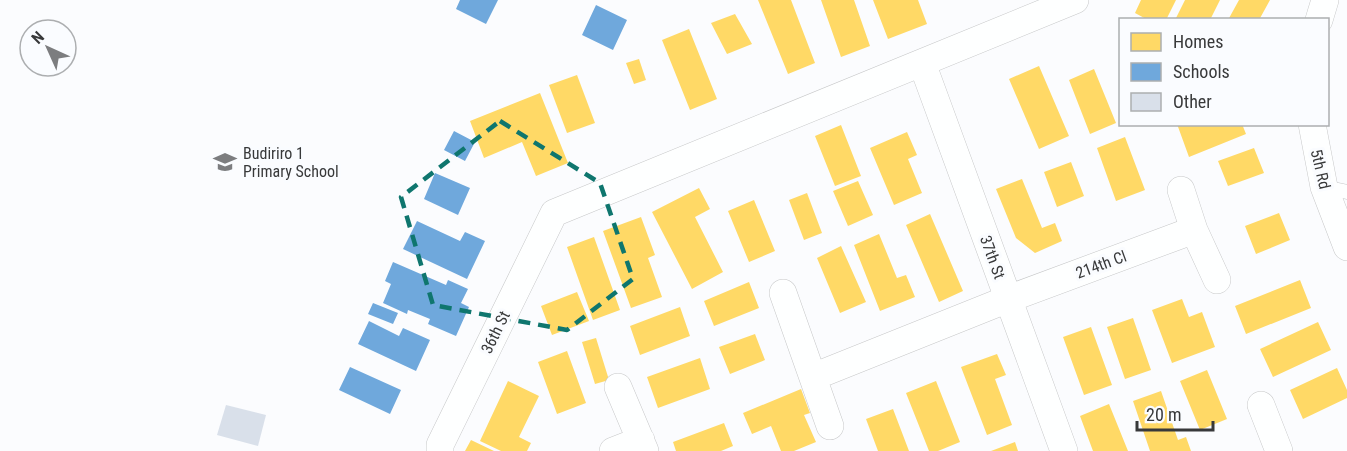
<svg xmlns="http://www.w3.org/2000/svg" width="1347" height="451" font-family="'Roboto Condensed',sans-serif">
<style>
.homes{fill:#ffd966}
.schools{fill:#6fa8dc}
.building{fill:#d9e0ea}
.lines{fill:none;stroke-linecap:round;stroke-linejoin:round}
.lane-casing{stroke:#c7c8c9;stroke-width:15}
.street-casing{stroke:#c7c8c9;stroke-width:28}
.lane{stroke:#feffff;stroke-width:14}
.street{stroke:#feffff;stroke-width:27}
.marked{fill:none;stroke:#0f766e;stroke-width:4.5;stroke-dasharray:12 8;stroke-linejoin:round}
.labels{text-anchor:middle;stroke-width:6;stroke-linejoin:round;paint-order:stroke}
.poi-label{font-size:16px;fill:#38393a;stroke:#fafcff;text-anchor:start}
.street-label{font-size:16px;fill:#38393a;stroke:#fafcff}
</style>
<rect width="100%" height="100%" fill="#fbfcfe"/>
<!-- homes -->
<path class="homes" d="M758,0H791L815,63L788,74Z
M821,0H854L870,46L841,57Z
M873,0H918L927,24L888,39Z
M1141,0H1176L1166,20H1148L1135,13Z
M1185,0H1220L1210,20H1175Z
M1239,0H1270L1259,20H1228Z
M735,14L752,44L727,54L711,23Z
M689,29L717,99L690,110L662,40Z
M639,59L646,80L634,84L626,63Z
M1039,66L1069,136L1039,149L1009,79Z
M1094,69L1116,123L1090,134L1069,80Z
M577,75L595,123L567,133L549,85Z
M540,93L568,163L536,176L522,142L484,158L470,121Z
M1177,124H1242L1246,134L1189,157Z
M841,125L861,176L835,186L815,136Z
M907,132L917,155L908,159L922,193L894,205L870,148Z
M1125,137L1145,190L1116,201L1097,148Z
M1254,148L1264,173L1228,186L1218,161Z
M1071,162L1084,196L1057,207L1044,172Z
M1022,179L1042,228L1055,223L1062,241L1035,253L1016,238L996,189Z
M858,181L873,215L848,226L833,191Z
M699,188L710,209L695,217L723,272L692,289L652,212Z
M807,193L822,233L804,240L789,200Z
M754,200L775,251L749,262L728,211Z
M1279,213L1290,240L1256,254L1245,226Z
M930,214L963,291L939,302L906,225Z
M641,217L655,255L648,258L662,297L631,308L603,231Z
M879,234L897,278L906,275L915,297L880,311L854,245Z
M594,237L620,310L593,320L567,247Z
M841,246L866,302L840,313L817,258Z
M1300,280L1311,308L1246,334L1235,306Z
M749,282L759,308L714,326L704,301Z
M577,292L589,321L552,335L541,306Z
M1182,299L1189,317L1202,312L1215,347L1172,363L1152,310Z
M680,307L690,336L640,355L630,326Z
M1133,318L1151,370L1125,379L1107,327Z
M1318,322L1331,350L1273,377L1260,349Z
M1091,327L1112,385L1084,395L1063,337Z
M755,334L765,360L730,374L719,347Z
M596,338L609,380L595,384L582,342Z
M567,351L586,403L557,414L538,362Z
M997,354L1006,375L995,379L1012,425L987,435L961,367Z
M700,358L710,389L658,408L647,377Z
M1337,368L1347,390V398L1303,419L1290,390Z
M1207,370L1227,419L1200,430L1180,381Z
M508,381L539,396L519,437L531,443L527,451H501L480,441Z
M936,381L960,442L938,451H929L906,393Z
M801,389L810,413L804,415L816,442L794,451H781L771,426L752,434L743,413Z
M1161,391L1178,440L1186,437L1191,451H1150L1133,401Z
M1109,404L1128,451H1093L1080,416Z
M893,409L909,451H878L866,419Z
M724,423L733,446L721,451H676L673,442Z
M471,440L494,451H465Z
M1015,442L1018,451H991Z"/>
<!-- schools -->
<path class="schools" d="M460,0H498L486,24L456,9Z
M596,5L627,20L613,50L582,35Z
M454,131L475,142L465,161L444,150Z
M435,173L470,188L458,215L424,199Z
M417,221L460,241L465,232L485,241L467,279L403,249Z
M393,262L446,285L448,280L468,289L461,303L469,307L456,336L428,324L430,319L408,310L407,314L383,303L391,284L385,281Z
M373,303L398,313L393,324L368,314Z
M369,321L399,336L403,328L430,340L416,371L358,344Z
M350,367L401,390L390,414L339,390Z"/>
<!-- building -->
<path class="building" d="M226,405L266,415L258,446L217,435Z"/>
<g class="lines">
<!-- lane casing -->
<g class="lane-casing">
<path id="lane" d="M1324,187L1347,192"/>
</g>
<!-- street casing -->
<g class="street-casing">
<path id="street" d="M1319,20L1325,0
M922,63L1064,451
M1312,124L1324,187L1347,247
M1181,190L1194,230L1217,280
M783,293L830,426
M813,377L1008,299L1194,230
M618,387L645,451
M1261,405L1279,451
M440,451V445L554,213L1075,0
M613,451L641,440"/>
</g>
<!-- lane -->
<use href="#lane" class="lane"/>
<!-- street -->
<use href="#street" class="street"/>
</g>
<!-- marked area -->
<path class="marked" d="M500,121L600,183L633,279L567,330L433,305L401,197Z"/>
<!-- icons -->
<defs>
<g id="school-bare" transform="scale(1.8)"><path d="M0-5L7-2L0 1L-7-2ZM-4 1L0 2.5L4 1V4Q0 6-4 4Z" fill="#7c7d7f" stroke="#fafcff" stroke-width="2.5" paint-order="stroke"/></g>
</defs>
<g fill-rule="evenodd">
<use href="#school-bare" x="225" y="162"/>
</g>
<g class="labels">
<!-- poi labels -->
<g class="poi-label">
<text x="243" y="159">Budiriro 1<tspan x="243" dy="18">Primary School</tspan></text>
</g>
<!-- street labels -->
<g class="street-label">
<text transform="translate(1321 169) rotate(77)" y="6">5th Rd</text>
<text transform="translate(993 257) rotate(70)" y="6">37th St</text>
<text transform="translate(1101 264) rotate(-20)" y="6">214th Cl</text>
<text transform="translate(495 332) rotate(-64)" y="6">36th St</text>
</g>
</g>
<!-- legend -->
<rect x="1119" y="18" width="210" height="108" fill="#fafcff" stroke="#acaeb0" stroke-width="1.5"/>
<rect x="1131" y="33" width="30" height="18" fill="#ffd966" stroke="#acaeb0" stroke-width="1.5"/>
<text x="1173" y="48" font-size="18" fill="#38393a">Homes</text>
<rect x="1131" y="63" width="30" height="18" fill="#6fa8dc" stroke="#acaeb0" stroke-width="1.5"/>
<text x="1173" y="78" font-size="18" fill="#38393a">Schools</text>
<rect x="1131" y="93" width="30" height="18" fill="#d9e0ea" stroke="#acaeb0" stroke-width="1.5"/>
<text x="1173" y="108" font-size="18" fill="#38393a">Other</text>
<!-- north arrow -->
<g transform="translate(48 48) rotate(315)"><circle r="28" fill="#fafcff" stroke="#acaeb0" stroke-width="1.5"/>
<path d="M0-4.5L10 22L0 15L-10 22Z" fill="#7c7d7f"/>
<text y="-9" font-size="16" font-weight="bold" text-anchor="middle" fill="#38393a">N</text>
</g>
<!-- scale -->
<path d="M1137 421v9h76v-9" fill="none" stroke="#38393a" stroke-width="3"/>
<text x="1146" y="421" font-size="18" fill="#38393a" stroke="#fafcff" stroke-width="4.5" paint-order="stroke">20 m</text>
</svg>
